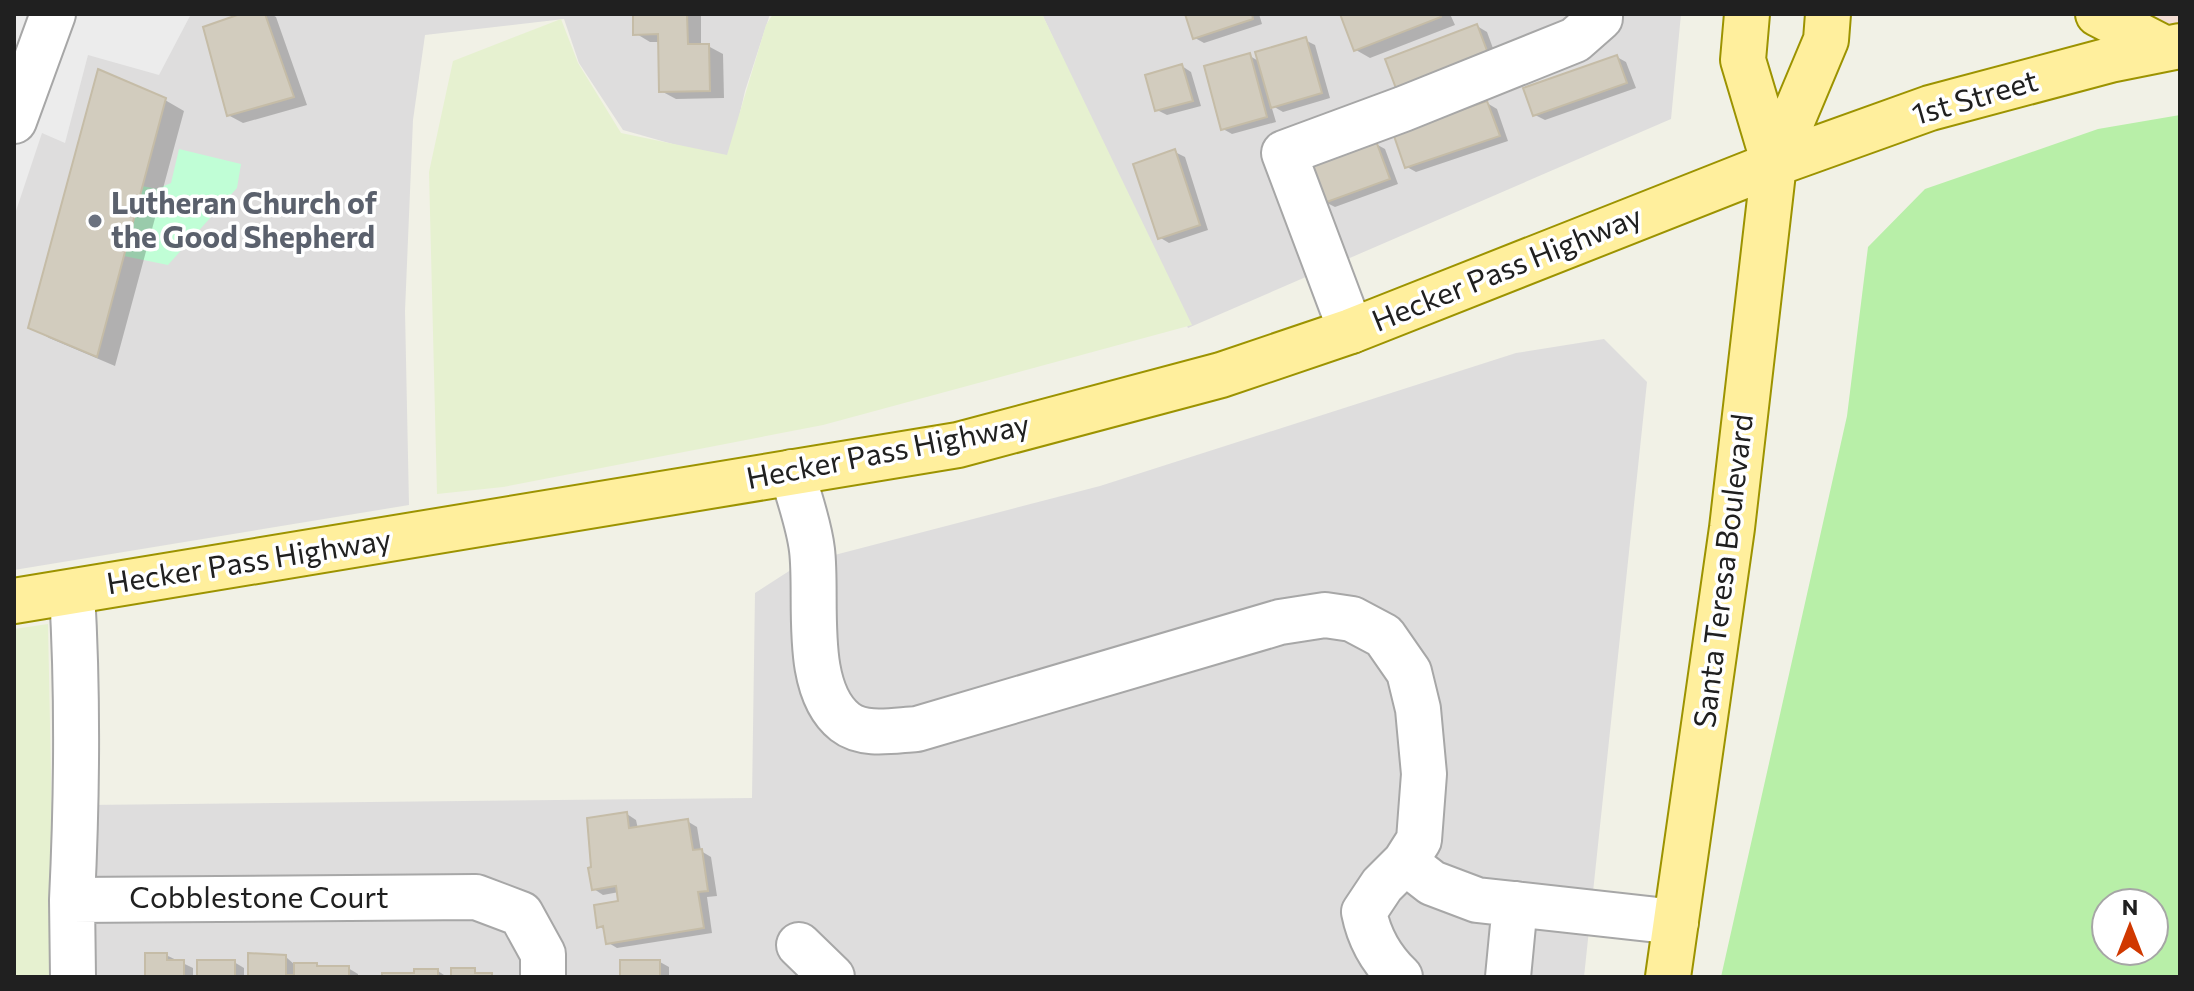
<svg xmlns="http://www.w3.org/2000/svg" width="2194" height="991" font-family="Commissioner,sans-serif">
<style>
.residential{fill:#dedddd}
.commercial{fill:#f3ded4}
.farmland{fill:#e6f1d0}
.grass{fill:#b8efa8;fill-rule:evenodd}
.park{fill:#c0fed6}
.parking{fill:#ececec}
.shadow{fill:#0003}
.building{fill:#d2ccbe;stroke:#c5bca7;stroke-width:2}
.lines{fill:none;stroke-linecap:round;stroke-linejoin:round}
.minor-casing{stroke:#a7a7a7;stroke-width:48}
.major-casing{stroke:#9c9300;stroke-width:48}
.minor{stroke:#fff;stroke-width:44}
.major{stroke:#ffef9d;stroke-width:44}
.worship-dot{fill:#6b7280;stroke:#fff;stroke-width:3}
.labels{text-anchor:middle;stroke-width:7;stroke-linejoin:round;paint-order:stroke}
.street-label{font-size:30px;fill:#202020;stroke:#fff}
.worship-label{font-size:30px;font-weight:bold;fill:#5b616d;stroke:#fff;text-anchor:start}
</style>
<rect width="100%" height="100%" fill="#f1f1e6"/>
<!-- residential -->
<path class="residential" d="M14,14H770L745,91L729,160L623,130L579,63L564,19L425,35L413,120L405,311L409,505L14,570Z
M1042,14H1681L1671,119L1188,328Z
M1604,339L1647,382L1584,977H87L85,805L752,798L755,593L800,564L1100,486L1516,353Z"/>
<!-- commercial -->
<path class="commercial" d="M2116,14H2180V42Z"/>
<!-- farmland -->
<path class="farmland" d="M773,14H1042L1192,325L823,425L503,487L437,494L429,172L453,61L561,19L578,63L621,133L727,155L766,25Z
M48,624L55,977H14V629Z"/>
<!-- grass -->
<path class="grass" d="M2180,115V977H1721L1847,416L1868,247L1925,189L2098,129ZM2106,903H2154V951H2106Z"/>
<!-- park -->
<path class="park" d="M179,149L241,164L237,188L168,265L124,256L142,186L157,189L171,183Z"/>
<!-- parking -->
<path class="parking" d="M14,14H191L159,75L88,55L65,143L42,133L14,217Z"/>
<!-- shadow -->
<path class="shadow" d="M246,14H271L276,17L307,105L243,123L228,115Z
M635,14H701V46H708L723,54L724,98L676,99L661,91L660,42H650L635,33Z
M1187,14H1259L1262,24L1204,43L1195,38Z
M1342,14H1450L1455,25L1370,58L1356,50Z
M1477,26L1487,32L1501,70L1411,103Z
M1305,40L1315,45L1330,98L1283,112L1271,105L1276,122L1232,134L1223,129L1250,56L1260,62Z
M1617,57L1626,62L1636,88L1545,120L1535,115Z
M1182,66L1191,72L1201,106L1167,115L1157,110Z
M165,100L184,111L115,366L49,338L31,327Z
M1487,103L1497,109L1508,141L1416,172L1407,167Z
M1376,144L1385,149L1398,184L1335,207L1325,202Z
M1175,152L1185,157L1208,230L1169,243L1159,237Z
M627,814L636,820L638,829L687,821L697,827L701,851L711,857L717,896L707,897L712,933L617,948L607,942L605,930L599,926L620,902L619,892L603,895L594,889Z
M166,955L193,968V977H147Z
M286,957L295,965L348,968L358,974V977H250Z
M234,962L244,968V977H199Z
M660,962L669,967V977H621Z
M438,971L447,977H377Z"/>
<!-- building -->
<path class="building" d="M240,14H265L294,97L227,116L203,27Z
M633,14H687L688,44H709L710,91L659,92L658,34L633,35Z
M1185,14H1252L1253,19L1193,39Z
M1340,14H1440L1441,17L1354,51Z
M1477,24L1492,64L1400,99L1385,59Z
M1306,37L1322,93L1271,108L1255,52Z
M1250,53L1267,117L1221,130L1204,66Z
M1617,55L1627,83L1533,116L1523,88Z
M1182,64L1193,101L1155,111L1145,75Z
M98,69L166,98L97,357L28,328Z
M1487,101L1500,136L1405,168L1393,133Z
M1376,141L1390,179L1324,203L1310,166Z
M1175,149L1200,225L1158,239L1133,164Z
M627,812L629,828L688,819L693,850L702,849L708,891L698,892L704,928L606,944L603,926L597,928L594,905L618,901L616,886L592,890L588,868L591,867L587,818Z
M145,953H167V960H184V977H145Z
M248,953L286,955V975H294V963H317V966H349V977H248Z
M197,960H235V977H197Z
M620,960H660V976L717,977H617L620,976Z
M451,968H475V973H492V977H451Z
M414,969H438V977H367L382,976V973H414Z"/>
<g class="lines">
<!-- minor casing -->
<g class="minor-casing">
<path id="minor" d="M14,121L53,14
M1351,331L1284,153L1403,109L1575,40L1600,18V14
M792,472C799,498 809,524 812,550C818,599 802,688 845,722C864,737 895,730 917,729L1280,622L1325,615L1352,619L1384,636L1409,672L1418,709L1424,774L1419,840L1405,862L1432,883L1477,900L1676,922
M72,592C78,694 77,797 72,900
M799,945L832,977
M73,977L72,900L476,897L521,914L543,954V977
M1400,977C1381,959 1369,937 1364,912L1382,885L1405,862
M1508,977L1515,904"/>
</g>
<!-- major casing -->
<g class="major-casing">
<path id="major" d="M1747,14L1743,60L1774,164
M2098,14L2164,48
M14,601L958,445L1221,375L1351,331L1774,164L1930,108L2110,60L2180,46
M1668,977L1732,528L1774,164L1826,40L1828,14"/>
</g>
<!-- minor -->
<use href="#minor" class="minor"/>
<!-- major -->
<use href="#major" class="major"/>
</g>
<!-- markers -->
<circle class="worship-dot" cx="95" cy="221" r="8"/>
<g class="labels">
<!-- street labels -->
<g class="street-label">
<text transform="translate(1975 98) rotate(-16)" y="10">1st Street</text>
<text transform="translate(1507 269) rotate(-22)" y="10">Hecker Pass Highway</text>
<text transform="translate(888 452) rotate(-11)" y="10">Hecker Pass Highway</text>
<text transform="translate(249 562) rotate(-9)" y="10">Hecker Pass Highway</text>
<text transform="translate(1724 571) rotate(-83)" y="10">Santa Teresa Boulevard</text>
<text x="259" y="908">Cobblestone Court</text>
</g>
<!-- worship labels -->
<g class="worship-label">
<text x="111" y="214">Lutheran Church of<tspan x="111" dy="34">the Good Shepherd</tspan></text>
</g>
</g>
<!-- border -->
<rect width="2194" height="991" fill="none" stroke="#202020" stroke-width="32"/>
<!-- north arrow -->
<g transform="translate(2130 927)"><circle r="38" fill="#ffffff" stroke="#a6a6a6" stroke-width="2"/>
<path d="M0-6L14 30L0 20L-14 30Z" fill="#d03800"/>
<text y="-12" font-size="22" font-weight="bold" text-anchor="middle" fill="#202020">N</text>
</g>
</svg>
